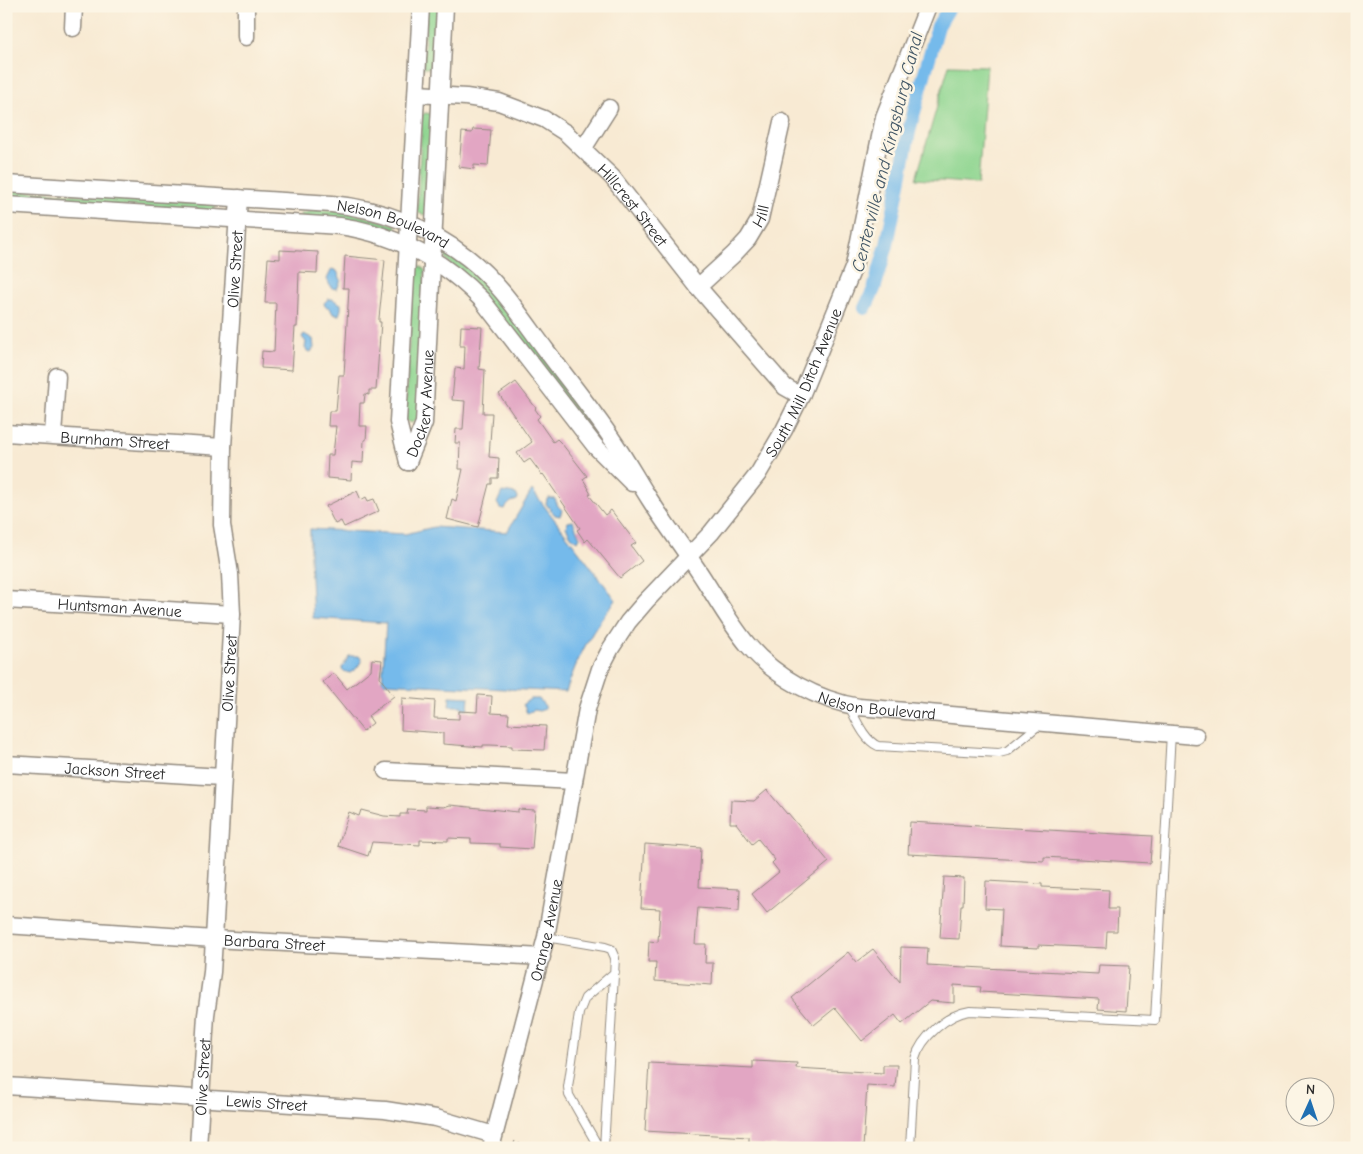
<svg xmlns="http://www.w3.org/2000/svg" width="1363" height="1154" font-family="'Comic Neue',sans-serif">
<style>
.green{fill:#8ed590;stroke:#5c805e}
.water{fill:#75baeb;stroke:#50728b}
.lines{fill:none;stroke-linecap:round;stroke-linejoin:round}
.canal{stroke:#75baeb;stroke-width:14}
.building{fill:#e2a6c3}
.lane-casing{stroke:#928a7f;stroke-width:10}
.street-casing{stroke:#928a7f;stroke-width:19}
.path{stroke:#928a7f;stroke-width:2.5;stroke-dasharray:1 4;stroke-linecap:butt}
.lane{stroke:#fff;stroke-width:8}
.street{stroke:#fff;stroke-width:16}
.labels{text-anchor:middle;stroke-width:5;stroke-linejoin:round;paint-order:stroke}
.street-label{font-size:16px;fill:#2b2b2b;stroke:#fcf5e5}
.water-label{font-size:18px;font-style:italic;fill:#415665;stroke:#fcf5e5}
</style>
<rect width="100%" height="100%" fill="#fcf5e5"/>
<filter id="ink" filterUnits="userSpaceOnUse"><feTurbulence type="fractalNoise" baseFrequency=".02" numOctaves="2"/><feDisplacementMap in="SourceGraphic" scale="10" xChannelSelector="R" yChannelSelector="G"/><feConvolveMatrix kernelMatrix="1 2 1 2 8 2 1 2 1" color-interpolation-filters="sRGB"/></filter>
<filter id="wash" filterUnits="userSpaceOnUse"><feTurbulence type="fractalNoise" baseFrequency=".0096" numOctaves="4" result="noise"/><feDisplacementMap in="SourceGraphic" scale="20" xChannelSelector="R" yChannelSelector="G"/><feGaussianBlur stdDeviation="1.12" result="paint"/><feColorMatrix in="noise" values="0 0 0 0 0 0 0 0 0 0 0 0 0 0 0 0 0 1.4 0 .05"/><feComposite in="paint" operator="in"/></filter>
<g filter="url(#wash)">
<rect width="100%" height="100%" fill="#f8ead3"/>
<!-- green -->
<path class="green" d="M427,6H440L437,68H423Z
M949,65L987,66L978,184L916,179Z
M425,113L432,114L427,214L423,215L417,212L422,115Z
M6,190L214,204L216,208L214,211L6,199Z
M316,210L342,211L396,225L395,230L392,232L301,217V214Z
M449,253L491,287L626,465L598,440L446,259V255Z
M416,266H420L425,270L418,418L412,423L405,420L413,268Z"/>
<!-- water -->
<path class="water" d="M332,269L337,271L341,280L337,289L331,288L327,279Z
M328,299H332L341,304V309L339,315L333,314L330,308L325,306L324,303Z
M304,334L313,339L314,348L311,352L307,351L305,348L306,342L302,337Z
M532,490L616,600C593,628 577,657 566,692L382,683L386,623L313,618L310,557V529L405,534L434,527L507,532Z
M502,492L516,494L518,498L517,500L511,502L504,509L500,508L497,503Z
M549,498L555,499L558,506L562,510L560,516L555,515L546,504L547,499Z
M573,521L580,538L577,541L571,536L566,527L568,522Z
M349,656H359L362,660L357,668L350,673L343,671L342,668Z
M450,696L469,697L468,709H462V706H449Z
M530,699H539L545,706V709L539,711L534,710L527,713L523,704Z"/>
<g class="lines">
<!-- canal -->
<path class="canal" d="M865,308L874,289L887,245L910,127L925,72L938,26L950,6"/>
</g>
<g id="blocks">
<!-- building -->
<path class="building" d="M473,129L491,130L488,166L474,165V169L459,167L462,132L472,133Z
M280,250L318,252L317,273L299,272L297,327H295L292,370L261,368L262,351L274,352L276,303H265L268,258L280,259Z
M345,256L385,260L379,318V322H381L376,390H369V395L365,394L364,403H360L359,426H367L366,440H364L363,463L352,462L351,480L327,478L328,455H333L336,426H328L329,411H336L339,375H344L349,288H343Z
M461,326L482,327L479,369L485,370L483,413H492L489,457L499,458L498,478H492V484H489L478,527L447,519L452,499L456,501L463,469H459L460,443H455L456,429H463L465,401L452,400L455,368L464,369L465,346H460Z
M516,382L536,408L535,409L540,416L537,419L553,442L557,439L562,444L587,476L583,479L589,489H588L591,494L589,495L605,515L611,510L636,543L631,546L642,561L620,578L588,539L585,542L577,530L580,528L543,474L542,475L530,459L524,463L517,453L532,442L499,394Z
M357,491L361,500L366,497L368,501L374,499L379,511L344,527L341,521L335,524L326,506Z
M372,659L382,660L380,678L394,696L368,716L373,723L363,731L323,682L334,673L347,689L371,670Z
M478,695L492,696L491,713L509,714L508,724L546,726L544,750L512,749V746L490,745H483V747L443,744V733L401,730L402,698L435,701L434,718L459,719V711L477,712Z
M767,790L787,814L788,813L829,862L767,913L752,894L779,872L772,863L775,860L758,839L752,844L736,823H730L731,800L754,801Z
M450,805L518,812V809L535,810L532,849L500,847V844L471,843V839L448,838V841L420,840V845L372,842L368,856L338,846L349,812L359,816L361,810L384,816L400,817V814H407L408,809L426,810V806L444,807Z
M910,822L1152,836L1150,863L1044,857V861L908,854Z
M645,844L701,848L699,887L740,889L739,911L698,908L695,944H706L705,963H713L712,985L655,981L656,962H648L649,941L658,942L660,909L641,908Z
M944,877L964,878L963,905H961L959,939L940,938Z
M986,881L1042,884V887L1109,890L1108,909H1118L1117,931H1107L1106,948L1038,945V948L1000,946L1002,909L985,908Z
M901,947L928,948L927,965L1098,974L1099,965L1129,966L1126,1011L1098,1009L1099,999L980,992L981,987L954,985V1003L930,1001L902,1024L895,1015L862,1041L835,1008L814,1025L792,998L848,952L856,962L873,949L900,982Z
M753,1061L797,1063L796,1068L883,1073V1065H897L895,1087L867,1085L863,1148H809L749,1144V1137L645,1131L649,1063L753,1068Z"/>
</g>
</g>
<g filter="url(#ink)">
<use href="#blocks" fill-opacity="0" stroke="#928a7f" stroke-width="1"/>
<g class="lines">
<!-- lane casing -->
<g class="lane-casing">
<path id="lane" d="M849,706C856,719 864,740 878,746L999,753L1007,751L1039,725
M546,937L605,947L611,949L615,958L604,1148
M599,1148L569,1095L568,1087L579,1013L585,998L615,972
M910,1148L915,1059C921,1037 948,1014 970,1011L1155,1020L1171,733"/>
</g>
<!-- street casing -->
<g class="street-casing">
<g id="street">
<path d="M73,28L74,6"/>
<path d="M246,37V6"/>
<path id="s1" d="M417,94L466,97L499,102L544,119L566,133L612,177L698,287L785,387L801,396"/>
<path d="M583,149L609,108"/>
<path id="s2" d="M6,184L332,204C382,209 428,227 468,258C500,283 522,318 546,350C568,380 592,409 612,439C626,459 637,480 650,500C664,522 679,542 693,563C712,590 727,620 748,645C776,678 818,700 859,707L1196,736"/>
<path d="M6,205L340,226C395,234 443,260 482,300L595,446L632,483"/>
<path id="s3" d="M698,287L734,254L748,239L760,219L782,122"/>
<path id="s4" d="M6,433L223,447"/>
<path d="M53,435L57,376"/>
<path id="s5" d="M408,462L424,423L445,6"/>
<path d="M408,462L398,422L421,6"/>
<path id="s6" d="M6,600L232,614"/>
<path id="s7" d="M6,764L222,777"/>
<path d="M386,771L574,781"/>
<path id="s8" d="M6,925L214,939L542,957"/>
<path id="s9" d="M6,1086L385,1110L436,1118L494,1135"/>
<path id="s10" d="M198,1148L206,1015L212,972L214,939L232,614L230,574L222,525L223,447L239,198"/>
<path id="s11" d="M491,1148L546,937L587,709L600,669L611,648L628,622L646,601L711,533L758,474L784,430L801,396L854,266L884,117L928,6"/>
</g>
</g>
<!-- path -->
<path class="path" d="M514,1142L528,1148"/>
<!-- lane -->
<use href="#lane" class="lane"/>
<!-- street -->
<use href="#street" class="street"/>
</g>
</g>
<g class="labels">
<!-- street labels -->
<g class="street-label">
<text dy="6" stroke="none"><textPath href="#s1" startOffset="255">Hillcrest Street</textPath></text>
<text dy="6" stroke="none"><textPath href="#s3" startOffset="96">Hill</textPath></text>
<text dy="6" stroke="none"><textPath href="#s2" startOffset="391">Nelson Boulevard</textPath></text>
<text dy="6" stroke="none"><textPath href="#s10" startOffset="881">Olive Street</textPath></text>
<text dy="6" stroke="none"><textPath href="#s11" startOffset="846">South Mill Ditch Avenue</textPath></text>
<text dy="6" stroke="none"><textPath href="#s5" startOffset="61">Dockery Avenue</textPath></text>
<text dy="6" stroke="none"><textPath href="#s4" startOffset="109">Burnham Street</textPath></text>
<text dy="6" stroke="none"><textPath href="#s6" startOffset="114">Huntsman Avenue</textPath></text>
<text dy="6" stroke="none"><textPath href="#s10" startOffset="476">Olive Street</textPath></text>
<text dy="6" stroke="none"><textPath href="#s2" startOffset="1101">Nelson Boulevard</textPath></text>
<text dy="6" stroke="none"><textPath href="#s7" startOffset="109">Jackson Street</textPath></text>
<text dy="6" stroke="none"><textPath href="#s11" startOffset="225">Orange Avenue</textPath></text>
<text dy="6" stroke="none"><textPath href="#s8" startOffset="269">Barbara Street</textPath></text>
<text dy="6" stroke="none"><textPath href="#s10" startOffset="71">Olive Street</textPath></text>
<text dy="6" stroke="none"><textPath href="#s9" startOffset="261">Lewis Street</textPath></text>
</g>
<!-- water labels -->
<g class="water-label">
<text transform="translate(887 152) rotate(-76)" y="6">Centerville and Kingsburg Canal</text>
</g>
</g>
<!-- margin -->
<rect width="1363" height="1154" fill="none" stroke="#fcf5e5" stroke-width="25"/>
<!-- north arrow -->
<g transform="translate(1310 1102) rotate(3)"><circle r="24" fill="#fcf5e5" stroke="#a8a49b"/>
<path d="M0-4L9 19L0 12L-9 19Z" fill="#1f6fb2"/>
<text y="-8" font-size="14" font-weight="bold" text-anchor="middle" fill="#2b2b2b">N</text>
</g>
</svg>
